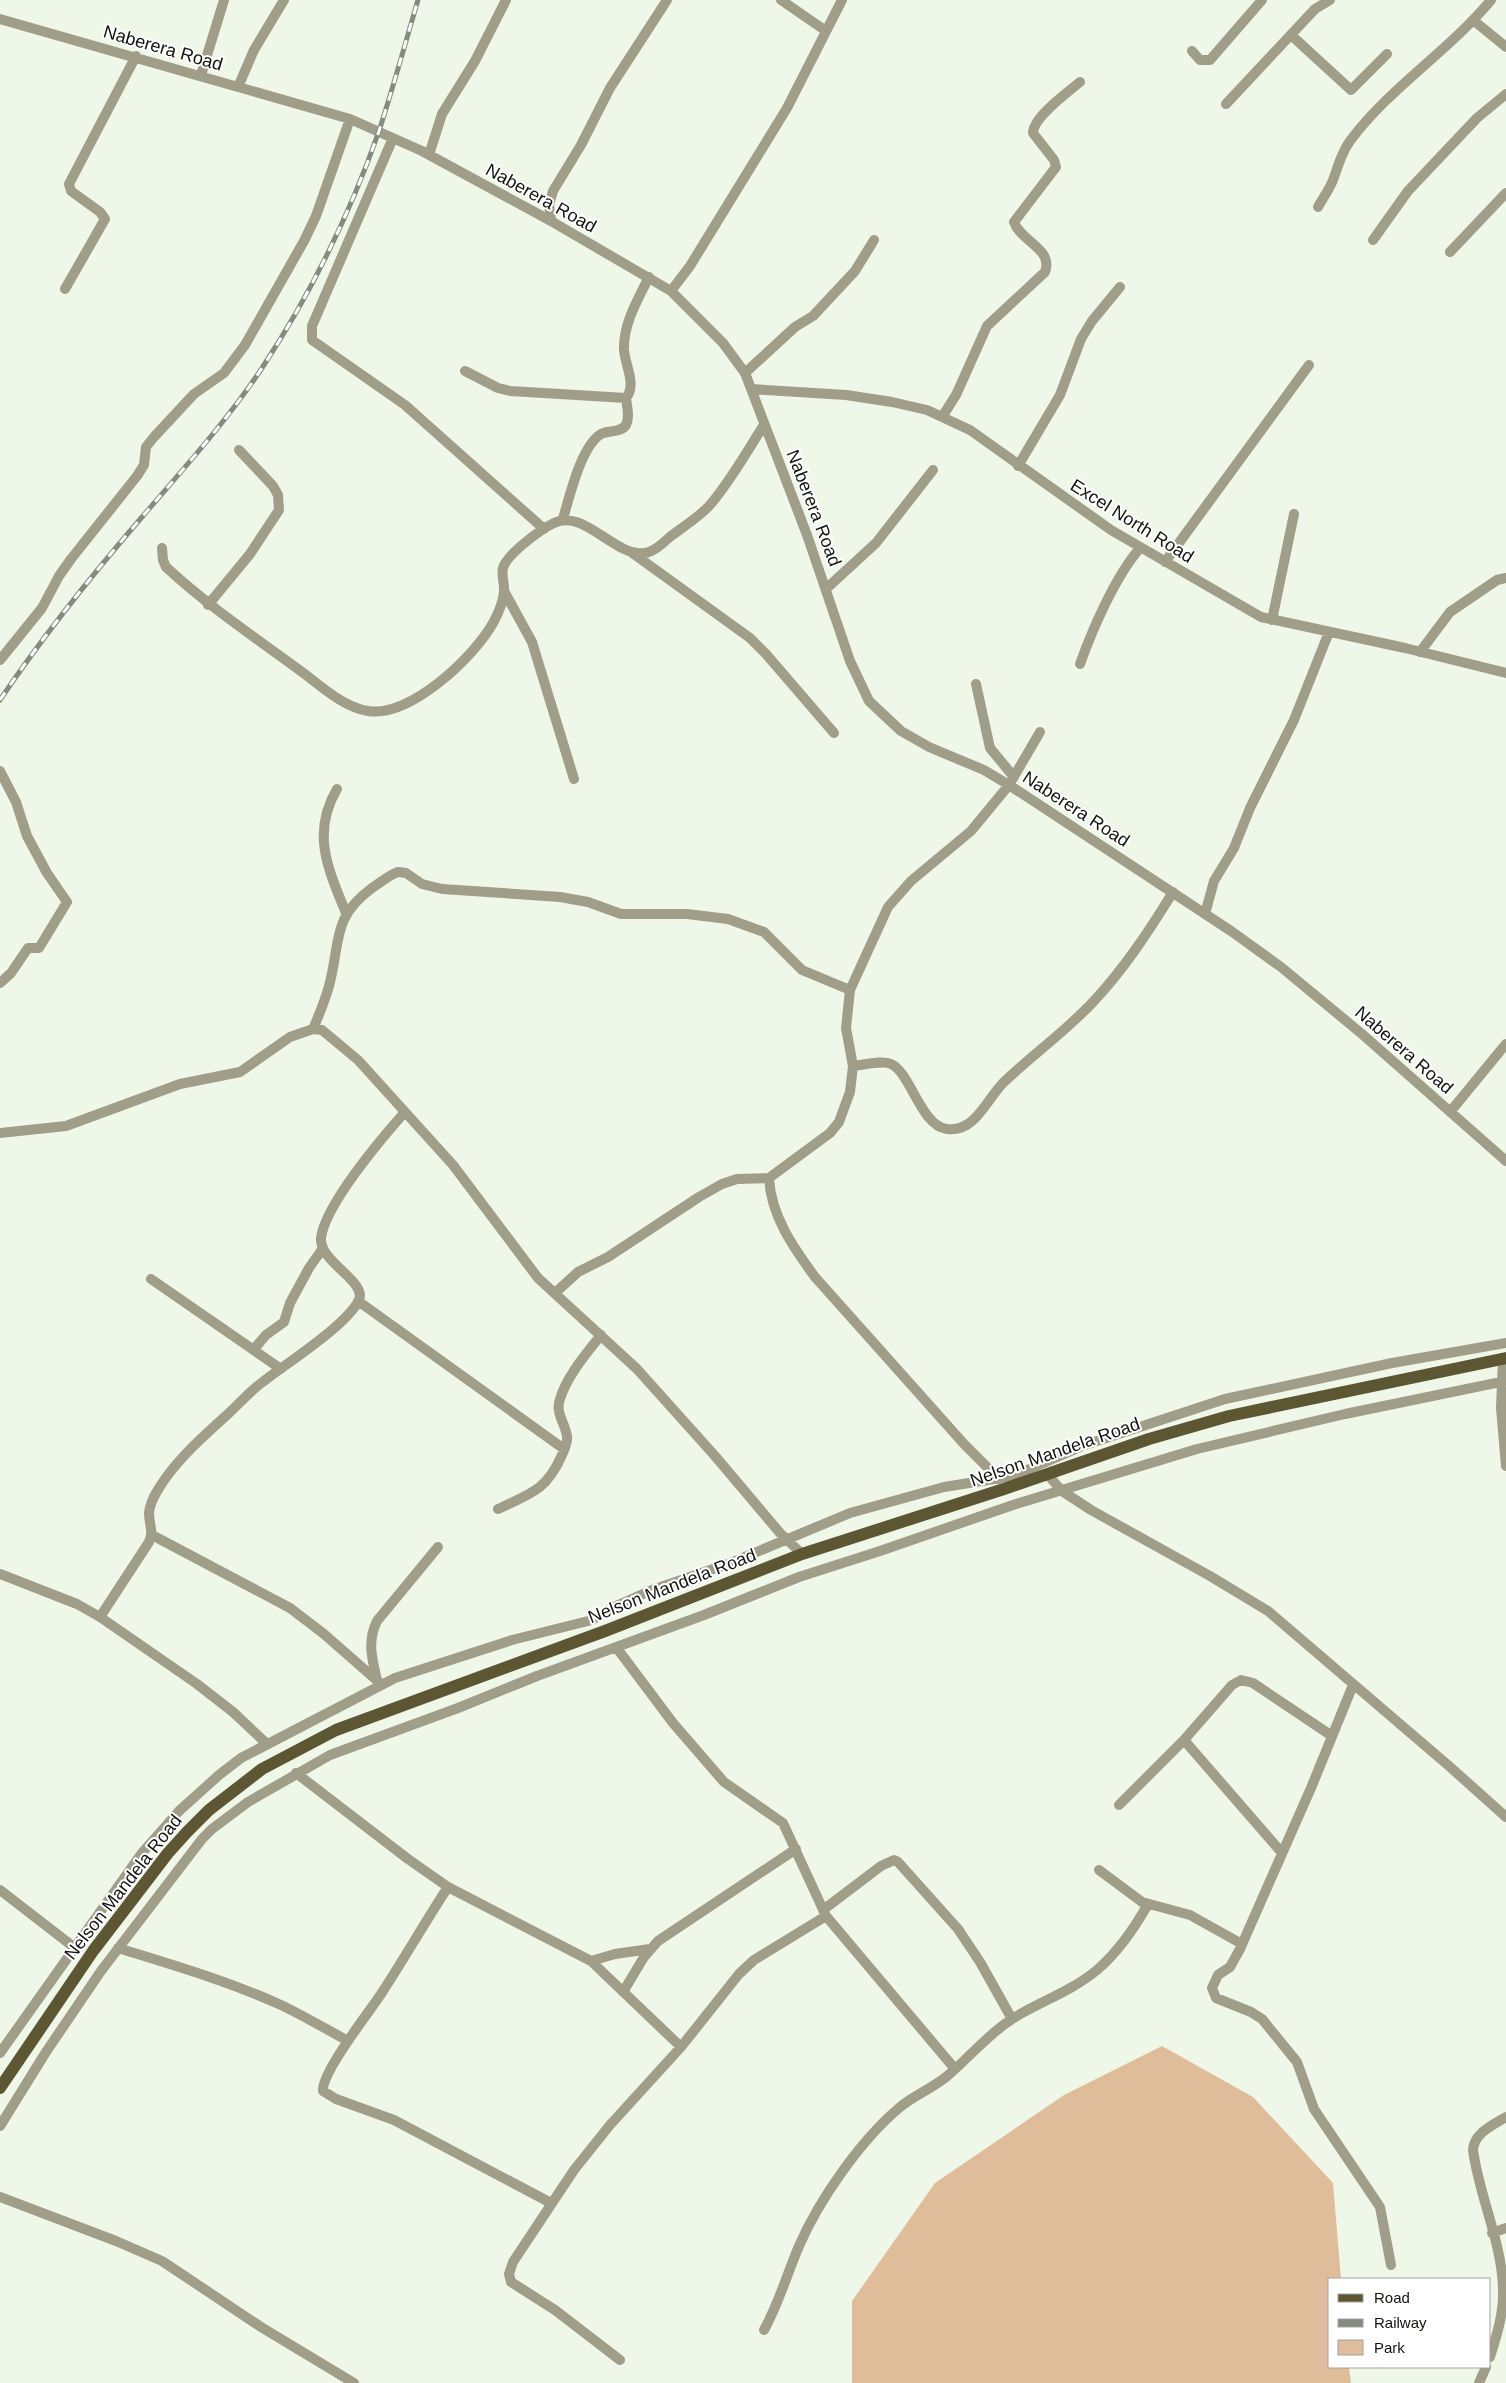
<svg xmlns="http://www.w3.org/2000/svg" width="1506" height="2383" font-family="Helvetica,sans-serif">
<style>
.green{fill:#e0bd9a}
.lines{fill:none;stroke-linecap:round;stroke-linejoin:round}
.minor{stroke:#a09d89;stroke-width:10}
.major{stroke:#5d5632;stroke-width:12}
.rail-casing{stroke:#868b81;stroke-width:5}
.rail{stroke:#fff;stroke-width:3;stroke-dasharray:9;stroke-linecap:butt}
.labels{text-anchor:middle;stroke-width:4;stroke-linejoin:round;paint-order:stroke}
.street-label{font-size:18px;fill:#12140f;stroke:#fff}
</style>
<rect width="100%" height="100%" fill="#eff7e8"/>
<!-- green -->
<path class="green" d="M1162,2046L1253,2097L1333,2183L1341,2279H1330V2367H1349L1351,2383H852V2301L935,2183L1064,2095Z"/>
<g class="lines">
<!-- minor -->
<path class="minor" d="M781,0L826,31
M0,19L350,119L422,151L551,221L671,291L723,343L745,373L807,535L850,661L869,701L901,731L929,747L984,770L1009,785L1231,931L1281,967L1362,1034L1506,1161
M1473,20L1506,47
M1291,35L1351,90L1387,54
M1192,51L1200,60H1210L1262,0
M201,75L224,0
M238,87L254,50L284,0
M1226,104L1315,9L1330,0
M393,138L312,326V340L405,405L544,529
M429,155L442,114L475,61L506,0
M1318,207C1323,198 1329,190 1333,180C1338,167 1341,153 1350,141C1389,88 1449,51 1491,0
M551,221L549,205L553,191L581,145L610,88L667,0
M1373,240L1408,191L1477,118L1506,94
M1450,252L1506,193
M65,289L105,219L100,212L71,191L69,184L136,56
M671,291L690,266L787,108L842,0
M465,371L498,388L510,391L626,398C637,385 625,365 624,350C623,324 638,299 649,277
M745,373L795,327L813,316L855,271L874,240
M751,389L846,395L892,402L927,410L970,430L1111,530L1261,617L1405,648L1506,673
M942,417L956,395L987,326L1045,272C1054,249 1020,241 1014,222L1056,167L1054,160L1033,133C1033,117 1068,92 1080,82
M1018,466L1060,395L1081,339L1092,321L1120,287
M563,519C569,498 581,446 601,434C608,430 621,433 626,425C630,417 627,407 626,398
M162,548L163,560L166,567C207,605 253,636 298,669C319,684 342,707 368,711C410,718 474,657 493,623C498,614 503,602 504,592C505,584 501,576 503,568C507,554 541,529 554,523C583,508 615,557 644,553C654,552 663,543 671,536C683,527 699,517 709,506C730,482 747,451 764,425
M631,552L750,638L766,654L834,733
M1165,562L1309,365
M827,588L876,543L933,470
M504,591L532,642L574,779
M208,605L250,554L279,510L278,495L273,486L239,450
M1272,620L1294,514
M1420,652L1450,612L1497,580L1506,578
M0,660L42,608L59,576L71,559L137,476L144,465L146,447L154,437L194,394L224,373L245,345L304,241L316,216L350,119
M1080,664C1093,628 1115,577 1140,548
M976,684L990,748L1014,777
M0,771L16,802L27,836L47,873L67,902L39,948H28L11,973L0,983
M337,789C311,833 328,869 346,913
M1205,914L1214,881L1234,848L1250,808L1294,720L1329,632
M313,1029C319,1015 325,1001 329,986C341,942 331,918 372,888C380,883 389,875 398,872L406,873L422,884L442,889L560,897L588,902L621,914H687L728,919L764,932L802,970L850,990
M853,1066C864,1065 882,1060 891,1064C911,1073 920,1125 947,1129C975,1133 987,1099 1003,1083C1032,1055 1065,1032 1093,1002C1124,969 1149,931 1173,892
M1450,1112L1506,1044
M0,1133L66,1126L180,1084L240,1072L290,1037L313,1029L322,1030L358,1060L453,1165L538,1278L637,1369L715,1456L780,1533L802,1554
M151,1279L281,1369
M555,1293L578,1272L608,1257L699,1197L722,1184L737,1179L769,1178
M358,1301L564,1449
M254,1349L266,1335L284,1322L290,1303L309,1268L323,1248
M1503,1358L1501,1408L1506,1466
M1047,1474L1062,1491L1091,1510L1210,1576L1268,1611L1449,1766L1506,1817
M999,1479L964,1444L815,1277C793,1247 771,1216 769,1178L830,1133L839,1122L843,1111L850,1092L853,1066L846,1028L850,990L888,907L911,881L971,831L1009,785L1040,732
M498,1509C529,1494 546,1491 561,1457C564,1451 568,1443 567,1436C565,1423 555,1413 560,1399C567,1376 586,1354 601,1335
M152,1535L290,1608L324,1634L381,1684
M0,1574L77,1604L100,1617L197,1684L233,1712L267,1744
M100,1617L149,1542C154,1531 149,1525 149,1513C150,1501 158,1489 165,1479C182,1455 206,1434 228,1414C240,1403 251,1390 264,1381C287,1363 347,1325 359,1300C367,1281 319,1262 321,1238C325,1205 381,1139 404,1113
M616,1647L673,1723L724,1782L783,1823L826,1916L955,2069
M377,1680C372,1659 367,1641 377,1621L438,1547
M1353,1685L1311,1788L1240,1949L1230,1967L1218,1975L1212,1988L1216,1998L1251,2012L1262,2019L1297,2062L1314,2109L1380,2207L1391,2265
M1184,1740L1282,1853
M296,1773L408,1859L448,1887L591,1961L681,2047
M1119,1805L1184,1740L1232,1685L1241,1680L1253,1683L1332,1736
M1099,1870L1142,1902L1190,1915L1242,1944
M448,1887C425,1922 404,1959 381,1994C370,2011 321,2073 323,2091L336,2099L394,2120L551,2203
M0,1890L75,1948
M823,1910L881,1866L894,1860L898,1862L958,1929L980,1962L1012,2019
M118,1948C173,1965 228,1981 281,2005C304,2016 326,2029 348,2041
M591,1961L615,1954L650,1949
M623,1992L644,1957L658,1941L796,1849
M0,2053L142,1853L179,1811L219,1775L241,1758L395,1678L512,1640L592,1620L616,1606L652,1590L728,1564L850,1513L944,1487L1013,1476L1085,1445L1225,1399L1392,1363L1506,1343
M0,2126L46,2052L101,1971L202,1839L212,1829L248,1802L330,1755L458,1708L537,1676L704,1615L799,1577L880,1551L1013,1505L1197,1449L1345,1414L1506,1381
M0,2197L116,2241L162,2261L261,2327L354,2383
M1492,2233L1506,2228
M764,2330C779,2303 787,2274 799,2246C819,2200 860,2141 899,2108C913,2096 931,2089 946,2077C969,2058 987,2035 1012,2019C1039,2002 1072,1991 1097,1970C1119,1951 1134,1929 1148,1904
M1490,2357C1497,2335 1504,2312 1503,2289C1502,2242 1479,2196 1473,2150C1474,2133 1493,2125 1506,2117
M620,2360L555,2310L511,2282L509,2274L513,2262L574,2170L610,2125L681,2047L739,1974L754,1960L826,1916
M1479,2383L1486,2367"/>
<!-- major -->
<path class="major" d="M0,2088L93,1951L168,1853L187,1832L209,1810L262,1769L336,1730L605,1631L802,1554L1004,1489L1149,1439L1229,1416L1506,1358"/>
<!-- rail casing -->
<g class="rail-casing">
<path id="rail" d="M0,700C43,636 92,575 142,517C183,469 227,421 262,368C310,295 350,214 379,131C393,88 405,44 418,0"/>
</g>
<!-- rail -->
<use href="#rail" class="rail"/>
</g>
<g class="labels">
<!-- street labels -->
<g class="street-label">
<text transform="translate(163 48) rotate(16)" y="6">Naberera Road</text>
<text transform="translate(541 198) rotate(29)" y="6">Naberera Road</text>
<text transform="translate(814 508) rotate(69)" y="6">Naberera Road</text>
<text transform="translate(1132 521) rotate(32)" y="6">Excel North Road</text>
<text transform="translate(1076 809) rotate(33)" y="6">Naberera Road</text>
<text transform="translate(1404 1050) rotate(41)" y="6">Naberera Road</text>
<text transform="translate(1055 1452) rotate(-19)" y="6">Nelson Mandela Road</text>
<text transform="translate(672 1586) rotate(-21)" y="6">Nelson Mandela Road</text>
<text transform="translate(123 1887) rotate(-52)" y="6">Nelson Mandela Road</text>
</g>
</g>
<!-- legend -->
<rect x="1328" y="2278" width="162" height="90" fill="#ffffff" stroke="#a0a19f"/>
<rect x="1338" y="2294" width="25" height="8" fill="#5d5632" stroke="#a0a19f"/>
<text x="1374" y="2303" font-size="15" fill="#12140f">Road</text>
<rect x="1338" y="2319" width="25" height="8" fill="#868b81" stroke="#a0a19f"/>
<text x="1374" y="2328" font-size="15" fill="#12140f">Railway</text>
<rect x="1338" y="2340" width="25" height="15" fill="#e0bd9a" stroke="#a0a19f"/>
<text x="1374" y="2353" font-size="15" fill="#12140f">Park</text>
</svg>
